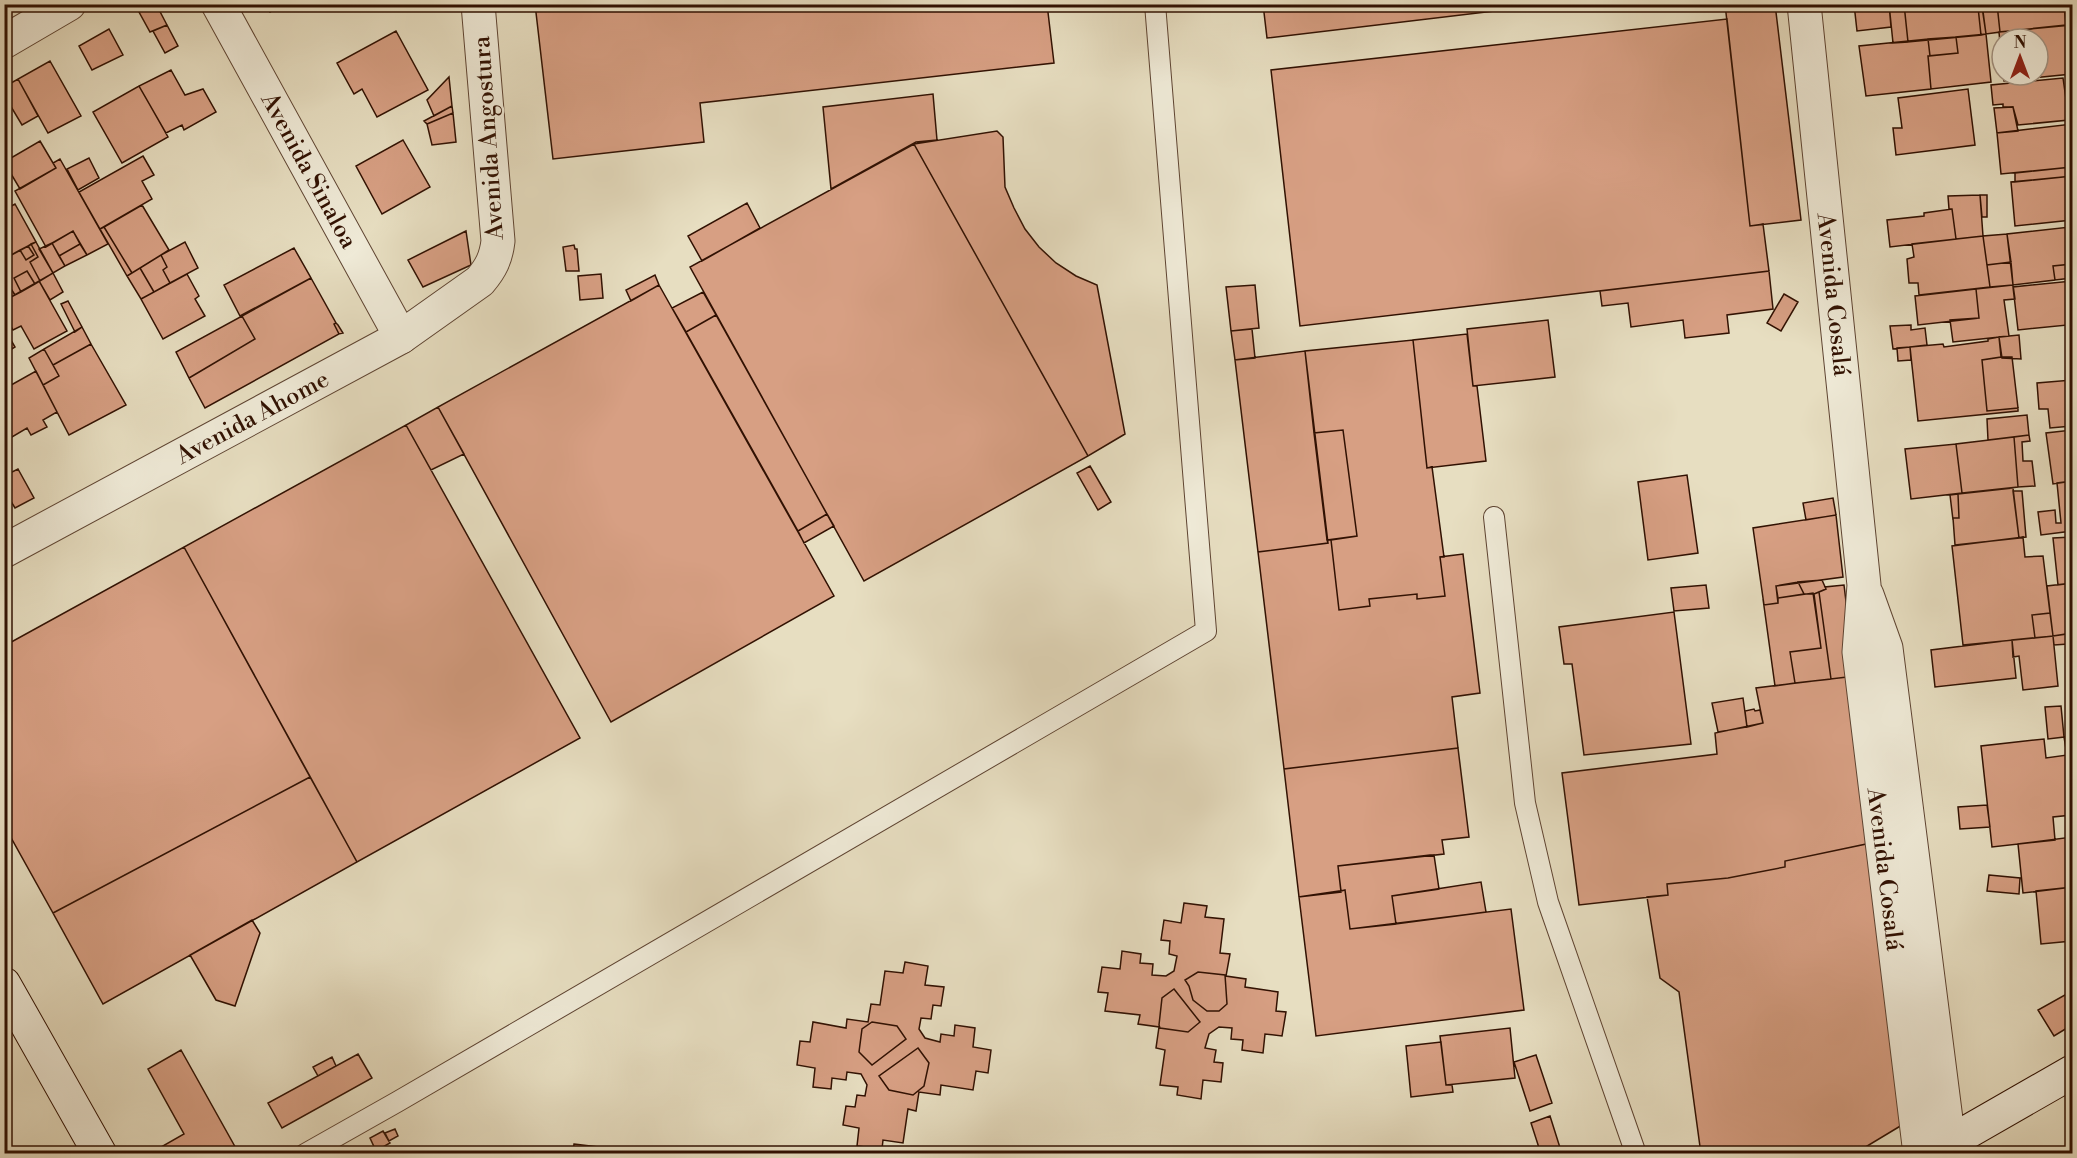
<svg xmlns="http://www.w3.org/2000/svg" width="2077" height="1158" font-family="'Libre Bodoni',serif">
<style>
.building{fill:#d79f83;stroke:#311102;stroke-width:1.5;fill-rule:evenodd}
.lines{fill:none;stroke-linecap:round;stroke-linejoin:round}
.service-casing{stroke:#5e4432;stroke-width:22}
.minor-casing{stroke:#5e4432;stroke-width:35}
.secondary-casing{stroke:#311102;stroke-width:35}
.service{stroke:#efead7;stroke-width:20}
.minor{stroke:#efead7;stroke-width:33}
.secondary{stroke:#efead7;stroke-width:33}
.labels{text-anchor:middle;stroke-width:5;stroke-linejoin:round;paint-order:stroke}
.street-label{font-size:24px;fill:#311102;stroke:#efead7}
</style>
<rect width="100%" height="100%" fill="#e7dec1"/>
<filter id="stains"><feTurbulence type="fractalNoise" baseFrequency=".00333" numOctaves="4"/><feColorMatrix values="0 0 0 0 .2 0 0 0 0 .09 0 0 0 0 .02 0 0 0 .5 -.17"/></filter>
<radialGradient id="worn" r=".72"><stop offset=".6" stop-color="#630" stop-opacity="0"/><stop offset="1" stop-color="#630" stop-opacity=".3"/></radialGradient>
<!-- building -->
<path class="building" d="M4,4H22L4,14Z
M152,4H156L167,25L150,32L139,12Z
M266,4H284L270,12Z
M535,4H1047L1054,63L700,103L704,142L553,159Z
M1263,4H1554L1267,38Z
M1725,4H1775L1801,220L1750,226Z
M1854,4H1889L1891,27L1857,31Z
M1889,4H1904L1908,42L1893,43Z
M1904,4H1982V7H1978L1981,35L1908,42Z
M1982,4H1997L2000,32L1986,34Z
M1997,4H2064L2066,25L2000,32Z
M1978,7H1982L1986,34L1981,35Z
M1727,19L1750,226L1763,224L1769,271L1300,326L1271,70Z
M167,25L178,46L165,53L153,31Z
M2072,25V74L2004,81L2003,75H2038V39H2002V64L1999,32Z
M109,29L123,55L92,70L79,46Z
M396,31L428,90L377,117L362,89L354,94L337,63Z
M1986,34L1991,82L1931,89L1928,56L1958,53L1956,37Z
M1956,37L1958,53L1930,56L1928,39Z
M1928,39L1930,56H1928L1931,89L1866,96L1859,46Z
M50,61L81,116L48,133L18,79Z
M171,70L185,95L203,89L216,112L184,130L182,125L166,133L139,86Z
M449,77L452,106L434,116L427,100Z
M2063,78L2069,120L2018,125L2013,107H2003V104L1993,105L1991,85Z
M18,79L38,116L22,125L4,95V87Z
M139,86L168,137L122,163L93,112Z
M1968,89L1975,145L1896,155L1893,128H1902L1898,98Z
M933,94L937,140L916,142L831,189L823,107Z
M452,106L453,113L427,124L424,121Z
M2013,107L2018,131L1997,133L1994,108Z
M453,113L456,142L432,145L427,124Z
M2072,124V167L2001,174L1997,133Z
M997,131L1003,137L1005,187L1014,208L1025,229L1039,247L1056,263L1076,276L1097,285L1125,434L1088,456L914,144Z
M403,140L430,187L382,214L356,166Z
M40,141L56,168L20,189L4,162Z
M914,144L1088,456L864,581L690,267Z
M143,156L154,175L142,181L152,199L100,229L79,192Z
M89,158L99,178L78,190L67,169Z
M60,159L108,244L87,255L73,231L46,247L15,191L56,168L53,163Z
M2072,167V176L2015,182V173Z
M2072,176V220L2015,226L2011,182Z
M1980,195H1987V217H1982Z
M1980,195L1983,236L1956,239L1952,209H1949L1948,196Z
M747,203L760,228L702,261L688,236Z
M15,204L36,242L4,259V210Z
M142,205L169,250L132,273L104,227Z
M1952,209L1956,239L1890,247L1887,220L1924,216V213Z
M2072,226V256L2070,227Z
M104,227L132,273L127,276L100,229Z
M2070,227L2072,264L2053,266L2055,280L2013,285L2007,234Z
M73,231L80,244L59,256L52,243Z
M466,231L471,265L423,287L408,260Z
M2007,234L2011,262L1987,265L1983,236Z
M1983,236L1990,287L1919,295L1918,283H1909L1907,259L1914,257L1912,244Z
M36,242L53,273L40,281L30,262L38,257L31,244Z
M185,242L198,268L170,283L163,270L167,267L161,255Z
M52,243L65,266L53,273L39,249Z
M31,244L38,257L30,262L40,281L35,284L27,271L14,278L21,292L15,295L4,278V259L20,250L26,260L34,255L28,246Z
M80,244L87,255L65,266L59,256Z
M574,245L575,249H577L579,271H566L563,247Z
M28,246L34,255L26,260L20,250Z
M294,248L311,278L240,316L224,285Z
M161,255L167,267L163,270L170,283L154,292L140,268Z
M2011,262L2013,285L1990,287L1987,265Z
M2072,264V278L2055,280L2053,266Z
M140,268L154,292L141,299L127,276Z
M27,271L35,284L21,292L14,278Z
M1769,271L1773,309L1727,315L1729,333L1685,338L1683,320L1631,327L1628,303L1602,306L1600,291Z
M53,273L63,292L50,300L39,281Z
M187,274L199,296L195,299L205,316L163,339L141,299Z
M601,274L603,298L580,300L578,276Z
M655,275L659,285L631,301L626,290Z
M4,278L15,295L4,301Z
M311,278L336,323L334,324L339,334L205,408L189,378L255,339L242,316Z
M39,281L67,331L34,349L21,326L13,330L4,314V301Z
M2072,281V327H2067V325L2018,330L2013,287Z
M659,285L834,596L611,722L438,407Z
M1255,285L1259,328L1231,331L1226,287Z
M2013,285L2015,299L2004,300L2009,336L1953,342L1950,320L1979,318L1976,289Z
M1976,289L1979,318L1918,325L1915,296Z
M703,292L716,315L686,332L672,308Z
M1784,294L1798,302L1781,331L1767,323Z
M68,301L82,327L75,332L61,304Z
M716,315L827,514L798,531L686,332Z
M242,316L255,339L189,378L176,352Z
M1548,320L1555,377L1473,386L1467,329Z
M336,323L338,325L343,333L339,334L334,324Z
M1911,325V330L1925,328L1927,345L1893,349L1890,326Z
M82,327L91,344L53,365L44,349Z
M4,328L15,347L4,354Z
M1252,329L1255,358L1235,360L1231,331Z
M1467,334L1473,386H1477L1486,461L1427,468L1413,340Z
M2019,335L2021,359L2002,358L1999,337Z
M1999,337L2001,357L1982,360L1987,411L2018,408V411L1918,421L1910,347L1943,344L1944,347L1988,341V339Z
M1413,340L1427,468L1432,467L1444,557H1440L1445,596L1417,599V594L1369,599L1370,606L1339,610L1331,540L1357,536L1343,430L1314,433L1305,351Z
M91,344L126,405L69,435L43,385L59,376L53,365Z
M1910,347L1911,360L1898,361L1897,348Z
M44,349L59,376L43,385L29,358Z
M1305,351L1328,543L1258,552L1235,360Z
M4,355L10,364L4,367Z
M2001,357H2012L2018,408L1987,411L1982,360Z
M36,371L57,412L43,420L47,427L31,435L27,428L12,437L4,423V389Z
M2072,380V426L2050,428L2048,409H2039L2037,383Z
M438,407L464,454L431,470L406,425Z
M2027,415L2029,435L1988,440L1987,419Z
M406,425L580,738L357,862L184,547Z
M1343,430L1357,536L1327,540L1314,433Z
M2072,430V481L2053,484L2046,433Z
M2029,435L2030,441L2022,442L2023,461H2032L2035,486L2018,487L2014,437Z
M2014,437L2018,487L1962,493L1956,444Z
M1956,444L1962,493L1911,499L1905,449Z
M1090,466L1111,502L1098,510L1077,473Z
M18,469L34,498L15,508L4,490V476Z
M1687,475L1698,553L1648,560L1638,482Z
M2072,481V531L2041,535L2038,512L2055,510L2056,523H2061L2057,483Z
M2013,488L2019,538L1955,545L1953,518H1959L1958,494Z
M2013,491H2022L2026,537L2019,538Z
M1958,494L1959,518H1953V520L1950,495Z
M1833,498L1836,515L1806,520L1803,503Z
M827,514L834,526L804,543L798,531Z
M1836,515L1843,577L1776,586L1778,603L1764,605L1753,528Z
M2023,537L2025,557L2043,556L2050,613L2032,615L2035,638L1963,645L1952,546Z
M2072,537V583L2058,585L2053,538Z
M1327,540H1331L1339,610L1370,606L1369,599L1417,594V599L1445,596L1440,557L1463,554L1480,693L1452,697L1458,748L1284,769L1258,552L1328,543Z
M184,547L310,777L53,913L4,825V646Z
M1822,580L1826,589L1814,594H1804L1798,582Z
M1798,582L1804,594L1778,598L1776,586Z
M2072,583V633L2053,636L2047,586Z
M1706,585L1709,608L1674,611L1671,588Z
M1844,585L1855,676L1831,679L1819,592L1826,589L1825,587Z
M1819,592L1831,679L1795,683L1790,652L1821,648L1814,594Z
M1813,593L1821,648L1790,652L1795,683L1775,686L1763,599L1764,605L1778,603V598Z
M1674,612L1691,744L1584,755L1572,664H1564L1559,627Z
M2050,613L2053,636L2035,638L2032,615Z
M2067,634L2068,644L2054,645L2053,636Z
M2053,636L2058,686L2023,690L2019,656L2013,657L2012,640Z
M2012,640L2016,678L1935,687L1931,650Z
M1855,676L1876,842L1785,861V867L1728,878L1667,884L1668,895L1579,905L1562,773L1717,754L1715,733L1763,723L1756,688Z
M1743,698L1747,727L1718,732L1712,703Z
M2061,706L2064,737L2048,739L2045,707Z
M1754,709L1755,711L1760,710L1763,723L1747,727L1745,711Z
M2072,736V755H2067L2064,737Z
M2044,739L2046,758L2067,755L2072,815L2053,817L2055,840L1992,847L1981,746Z
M1458,748L1469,837L1442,840L1444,854L1338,866L1341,892L1299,897L1284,769Z
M2067,755H2072V787L2070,788Z
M310,777L357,862L103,1004L53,913Z
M1987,805L1990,827L1960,829L1958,807Z
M2072,837V887L2023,893L2018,844Z
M1876,842L1912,1119L1854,1154H1701L1679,992L1660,978L1647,897L1668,895L1667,884L1728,878L1785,867V861Z
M1430,855H1434L1439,889L1392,896L1396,924L1350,929L1345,890L1341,891L1338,866Z
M1989,875L2020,878L2019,894L1987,891Z
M1481,882L1486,912L1396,924L1392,896Z
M2072,887V941L2041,944L2036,891Z
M1345,890L1350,929L1511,909L1524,1010L1316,1036L1299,897Z
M1184,903L1207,906L1205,917L1224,919L1220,953L1230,954L1226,976L1246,979L1245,987L1278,992L1276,1011L1286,1012L1282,1036L1265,1034L1263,1053L1242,1050L1243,1040L1231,1039L1232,1028L1219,1027L1209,1034L1205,1048L1216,1050L1214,1062L1223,1063L1221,1082L1203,1080L1201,1099L1177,1095L1178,1087L1160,1085L1165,1050L1156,1048L1159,1027L1138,1024L1140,1015L1105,1011L1108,993L1098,992L1102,967L1120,969L1122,951L1141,954L1140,963L1153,964L1152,975L1166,976L1174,971L1177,956L1169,954L1170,941L1161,940L1164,920L1181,923ZM1198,972L1225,975L1227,1004L1219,1011H1207L1193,1000L1189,986L1185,980ZM1174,989L1200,1022L1188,1032L1160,1028L1159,1025L1162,998Z
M252,920L260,933L235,1006L216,1000L190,955Z
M905,962L928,966L925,985L944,987L941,1006L933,1005L931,1019L921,1018L919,1029L925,1038L940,1042L941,1034L954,1036L955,1025L975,1028L973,1047L991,1050L988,1073L976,1071L973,1090L941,1085L940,1095L919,1092L916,1111L908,1109L903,1143L883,1140L882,1149L857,1146L859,1128L843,1125L846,1106L855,1107L857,1095L865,1096L867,1085L861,1074L847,1072L846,1080L832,1078L831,1089L813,1087L815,1068L797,1065L800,1041L810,1042L813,1022L846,1028L847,1019L868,1022L871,1004L880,1005L885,971L903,973ZM872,1022L897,1026L906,1039L872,1065L859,1052L862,1029ZM918,1048L929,1063L924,1086L913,1095L889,1090L879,1076Z
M1198,972L1225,975L1227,1004L1219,1011H1207L1193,1000L1189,986L1185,980Z
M1174,989L1200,1022L1188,1032L1160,1028L1159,1025L1162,998Z
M2072,991V1025L2054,1036L2038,1010Z
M872,1022L897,1026L906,1039L872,1065L859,1052L862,1029Z
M1510,1028L1515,1078L1446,1085L1440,1036Z
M1441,1042L1446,1085H1452L1453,1092L1411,1097L1406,1046Z
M918,1048L929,1063L924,1086L913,1095L889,1090L879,1076Z
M181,1050L238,1152L235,1154H164L161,1147L184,1134L148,1069Z
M358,1054L372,1078L282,1128L268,1103Z
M1536,1055L1552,1103L1530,1111L1514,1062Z
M332,1057L336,1066L318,1076L313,1067Z
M1550,1116L1562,1154H1541L1531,1123Z
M395,1129L398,1136L389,1141L385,1133Z
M383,1131L390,1143L376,1151L370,1138Z
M574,1144L598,1147L597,1154H554V1151L573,1153Z"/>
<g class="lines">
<!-- service casing -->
<g class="service-casing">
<path id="service" d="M1494,517L1525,803L1548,902L1636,1154
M305,1154L397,1102L1206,631L1155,4"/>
</g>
<!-- minor casing -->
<g class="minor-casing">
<g id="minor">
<path id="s1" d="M218,4L401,337"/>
<path id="s2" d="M1804,4L1864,585L1859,652L1920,1154"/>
<path d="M4,42L69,4"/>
<path id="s3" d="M4,551L401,337L480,281C491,268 496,258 498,241L478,4"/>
<path d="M1867,595L1886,648L1949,1143"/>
</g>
</g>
<!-- secondary casing -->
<g class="secondary-casing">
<path id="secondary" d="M4,984L100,1154
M1929,1154L2072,1072"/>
</g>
<!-- service -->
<use href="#service" class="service"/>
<!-- minor -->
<use href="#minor" class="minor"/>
<!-- secondary -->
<use href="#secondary" class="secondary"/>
</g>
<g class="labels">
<!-- street labels -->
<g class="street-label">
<text transform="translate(488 138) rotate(-94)" y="8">Avenida Angostura</text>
<text dy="8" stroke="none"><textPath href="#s1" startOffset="190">Avenida Sinaloa</textPath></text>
<text dy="8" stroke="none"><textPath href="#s2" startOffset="292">Avenida Cosalá</textPath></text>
<text dy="8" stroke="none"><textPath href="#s3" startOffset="282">Avenida Ahome</textPath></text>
<text dy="8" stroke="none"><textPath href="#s2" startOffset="870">Avenida Cosalá</textPath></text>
</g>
</g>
<!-- margin -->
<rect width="2077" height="1158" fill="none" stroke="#e7dec1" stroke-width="24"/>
<rect x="6" y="6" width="2065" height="1146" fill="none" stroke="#311102" stroke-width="3"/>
<rect x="12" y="12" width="2053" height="1134" fill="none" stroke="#311102" stroke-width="1.5"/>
<!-- north arrow -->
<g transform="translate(2020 57)"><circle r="28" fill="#efead7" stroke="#a39382" stroke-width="1.5"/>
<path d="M0-4.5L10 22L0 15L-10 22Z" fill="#8f2418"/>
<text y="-9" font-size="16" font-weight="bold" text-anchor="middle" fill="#311102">N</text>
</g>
<rect width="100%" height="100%" filter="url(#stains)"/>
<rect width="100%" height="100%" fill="url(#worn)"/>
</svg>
